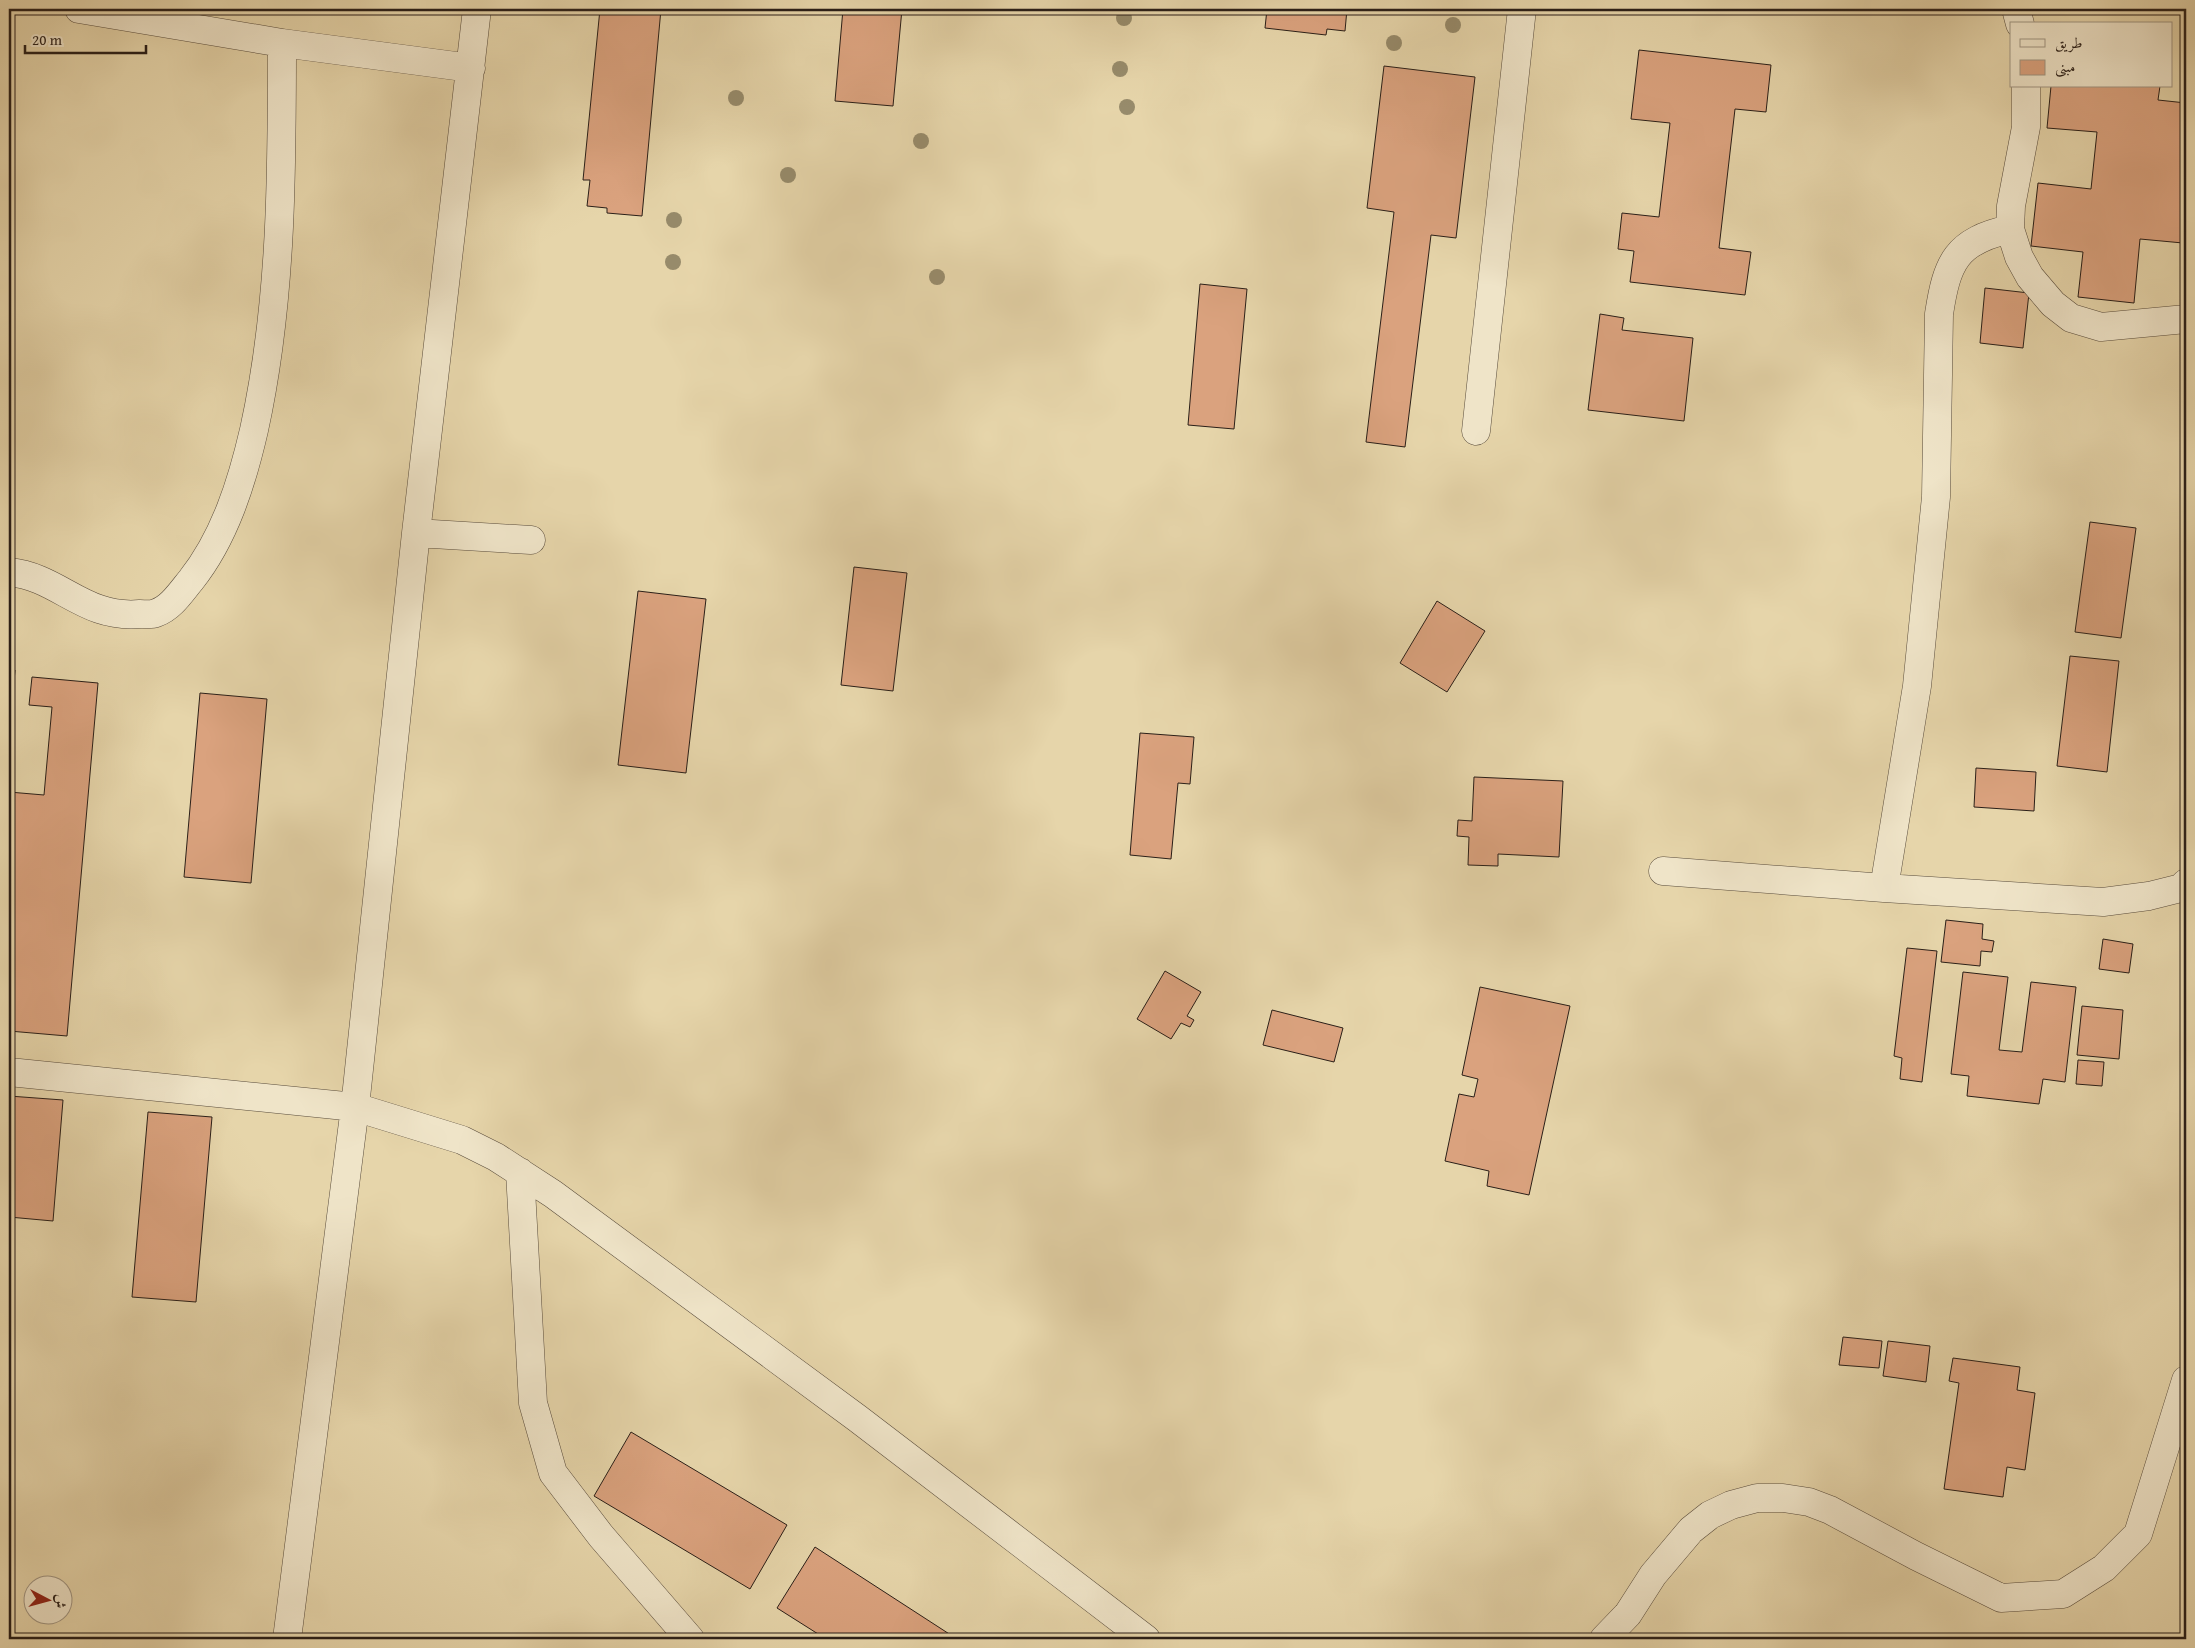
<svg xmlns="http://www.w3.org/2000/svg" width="2195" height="1648" font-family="'Gentium Book Plus',Amiri,serif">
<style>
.building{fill:#daa27e;stroke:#2a1f18}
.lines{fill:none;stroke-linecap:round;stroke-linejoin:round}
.street-casing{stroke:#594c3c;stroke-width:29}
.street{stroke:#efe4c8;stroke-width:28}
.tree{fill:#978b6b}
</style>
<rect width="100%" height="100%" fill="#e6d5aa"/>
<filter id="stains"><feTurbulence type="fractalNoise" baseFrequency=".004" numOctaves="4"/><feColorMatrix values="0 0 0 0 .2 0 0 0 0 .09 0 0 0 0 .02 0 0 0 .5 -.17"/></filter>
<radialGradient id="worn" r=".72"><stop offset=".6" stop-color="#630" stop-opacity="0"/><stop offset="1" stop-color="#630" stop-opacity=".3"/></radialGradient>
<!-- building -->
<path class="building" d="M600,9H661L642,216L607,213V208L587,206L590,180H583Z
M843,9H902L893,106L835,101Z
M1267,9H1347L1345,31L1327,29L1326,35L1265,28Z
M1639,50L1771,65L1766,112L1735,109L1719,248L1751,252L1745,295L1630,282L1634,251L1618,249L1622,213L1659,217L1670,123L1631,119Z
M1384,66L1475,77L1456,238L1431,235L1405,447L1366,442L1394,212L1367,208Z
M2051,86H2160L2158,100L2186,103V211L2183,243L2140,239L2134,303L2078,297L2083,252L2031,246L2038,183L2091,189L2097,132L2047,128Z
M1200,284L1247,289L1234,429L1188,425Z
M1985,288L2029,293L2023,348L1980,343Z
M1600,314L1624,318L1622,330L1693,338L1684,421L1588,410Z
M2090,522L2136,528L2121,638L2075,632Z
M854,567L907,573L893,691L841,685Z
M638,591L706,599L686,773L618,765Z
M1437,601L1485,631L1447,692L1400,663Z
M2070,656L2119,661L2107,772L2057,766Z
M9,670H15L9,738Z
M32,677L98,683L67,1036L9,1031V792L44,795L52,707L29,705Z
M200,693L267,699L251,883L184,877Z
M1140,733L1194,737L1190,784L1178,783L1171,859L1130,855Z
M1976,768L2036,772L2034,811L1974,807Z
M1474,777L1563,781L1559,857L1498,854V866L1468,865L1469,837L1457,836L1458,820L1472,821Z
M1946,920L1983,924L1982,939L1994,941L1992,952L1981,951L1980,966L1941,962Z
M2103,939L2133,944L2129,973L2099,969Z
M1907,948L1937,951L1922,1082L1900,1079L1902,1058L1894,1056Z
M1165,971L1201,992L1187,1016L1194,1020L1190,1027L1181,1023L1171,1039L1137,1019Z
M1963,972L2008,977L1999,1050L2022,1052L2031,982L2076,987L2065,1082L2043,1079L2039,1104L1967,1096L1969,1076L1951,1074Z
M1480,987L1570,1006L1529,1195L1487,1186L1489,1171L1445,1161L1459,1094L1474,1097L1478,1079L1462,1075Z
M2082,1006L2123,1010L2119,1059L2077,1055Z
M1272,1010L1343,1028L1334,1062L1263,1045Z
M2078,1060L2104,1062L2102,1086L2076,1084Z
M9,1096L63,1100L53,1221L9,1217Z
M148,1112L212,1117L196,1302L132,1297Z
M1843,1337L1882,1341L1879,1368L1839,1365Z
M1888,1341L1930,1346L1926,1382L1883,1376Z
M1953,1358L2020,1367L2017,1390L2035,1393L2025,1470L2007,1467L2003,1497L1944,1489L1959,1383L1949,1381Z
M631,1432L787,1525L750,1589L594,1496Z
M815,1547L957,1639H826L777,1608Z"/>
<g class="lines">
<!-- street casing -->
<g class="street-casing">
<path id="street" d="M79,9L282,43L471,68
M2016,9L2020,24
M2026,86V127L2011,206L2010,229L2019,257L2030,277L2053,304L2071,318L2101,327L2186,319
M1476,431L1522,9
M416,533L531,540
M9,572C60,577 83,619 140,614C145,614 151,615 156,613C171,608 181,592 191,580C225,537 242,482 254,430C282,303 282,171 282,43
M1663,871L1884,888L2103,902L2149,896L2181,888L2186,883
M1884,888L1917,686L1936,497L1939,314C1947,262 1956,241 2010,229
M9,1072L355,1107L462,1140L496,1157L553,1194L857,1418L1146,1639
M520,1172L533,1403L553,1473L601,1536L690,1639
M287,1639L355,1107L416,533L477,9
M1604,1639L1628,1614L1653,1575L1691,1530L1710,1515L1731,1505L1757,1498H1783L1809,1502L1830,1510L1916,1556L2001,1598L2063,1594L2104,1568L2138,1534L2186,1380"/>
</g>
<!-- street -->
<use href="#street" class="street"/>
</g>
<!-- trees -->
<g class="tree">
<circle cx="1124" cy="18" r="8"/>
<circle cx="1453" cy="25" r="8"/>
<circle cx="1394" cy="43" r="8"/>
<circle cx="1120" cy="69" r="8"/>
<circle cx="736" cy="98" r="8"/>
<circle cx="1127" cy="107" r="8"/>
<circle cx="921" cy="141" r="8"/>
<circle cx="788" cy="175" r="8"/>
<circle cx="674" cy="220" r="8"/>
<circle cx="673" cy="262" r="8"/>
<circle cx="937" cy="277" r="8"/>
</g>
<!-- margin -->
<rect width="2195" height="1648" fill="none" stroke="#e6d5aa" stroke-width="30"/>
<rect x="10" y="10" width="2175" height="1628" fill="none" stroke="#2a1f18" stroke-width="2.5"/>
<rect x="15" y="15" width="2165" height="1618" fill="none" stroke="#2a1f18"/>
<!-- legend -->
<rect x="2010" y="22" width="162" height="65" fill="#efe4c8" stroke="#a09582"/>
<rect x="2020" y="39" width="25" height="8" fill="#efe4c8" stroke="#a09582"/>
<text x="2055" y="48" font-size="15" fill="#2a1f18">طريق</text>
<rect x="2020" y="60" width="25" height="15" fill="#daa27e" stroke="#a09582"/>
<text x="2055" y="72" font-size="15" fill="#2a1f18">مبنى</text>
<!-- north arrow -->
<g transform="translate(48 1600) rotate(96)"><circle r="24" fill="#efe4c8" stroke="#a09582"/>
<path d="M0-4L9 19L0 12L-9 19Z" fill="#8f2418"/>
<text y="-8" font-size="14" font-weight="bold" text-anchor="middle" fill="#2a1f18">ش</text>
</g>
<!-- scale -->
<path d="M25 45v8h121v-8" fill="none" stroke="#2a1f18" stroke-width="2.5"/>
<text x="32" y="45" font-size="15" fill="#2a1f18" stroke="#efe4c8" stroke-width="4" paint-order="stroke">20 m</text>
<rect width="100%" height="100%" filter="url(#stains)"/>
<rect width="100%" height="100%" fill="url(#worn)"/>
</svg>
